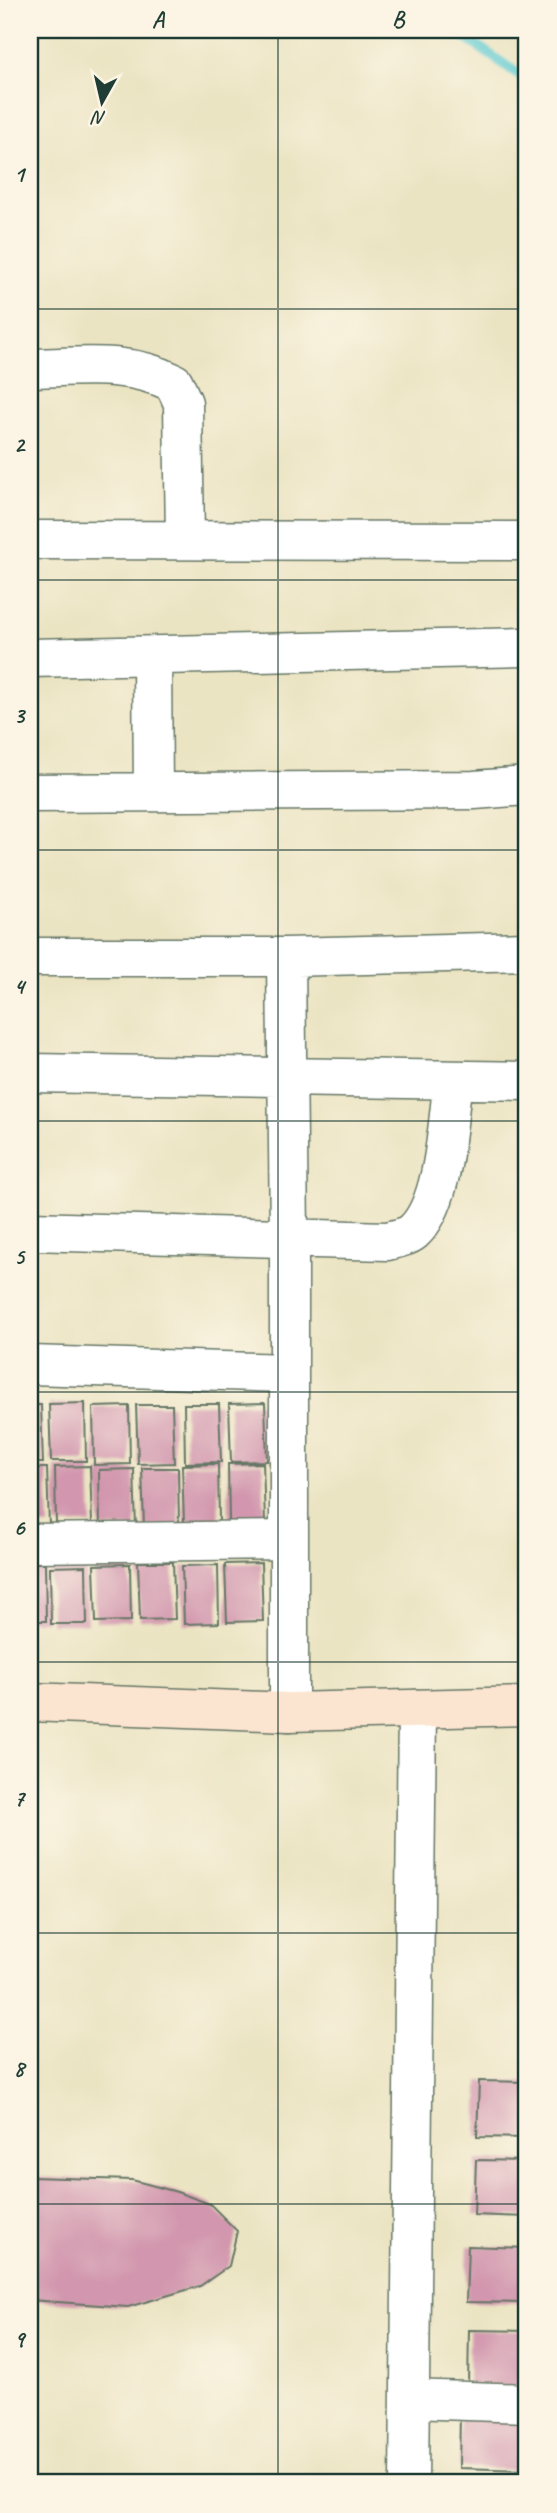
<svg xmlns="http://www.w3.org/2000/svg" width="557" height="2513" font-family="Caveat,sans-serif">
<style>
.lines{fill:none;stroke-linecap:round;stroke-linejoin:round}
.stream{stroke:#5ccad1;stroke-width:10}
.building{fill:#d297ae}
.street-casing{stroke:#676;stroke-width:41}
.secondary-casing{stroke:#676;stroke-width:41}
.street{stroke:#fff;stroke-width:38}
.secondary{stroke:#fce5d0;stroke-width:38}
.grid{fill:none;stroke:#1f3d34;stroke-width:2;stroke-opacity:0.55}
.neatline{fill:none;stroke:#1f3d34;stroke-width:2.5}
.grid-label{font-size:23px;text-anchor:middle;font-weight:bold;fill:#1f3d34}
</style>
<rect width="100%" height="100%" fill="#fcf5e5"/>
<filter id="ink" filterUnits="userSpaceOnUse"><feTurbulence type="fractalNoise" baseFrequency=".0143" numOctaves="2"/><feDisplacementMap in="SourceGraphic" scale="14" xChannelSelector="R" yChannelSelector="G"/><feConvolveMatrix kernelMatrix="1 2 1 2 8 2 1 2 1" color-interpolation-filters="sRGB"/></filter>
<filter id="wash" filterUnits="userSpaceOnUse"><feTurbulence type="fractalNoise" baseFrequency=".00686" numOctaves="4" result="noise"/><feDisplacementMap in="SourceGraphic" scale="28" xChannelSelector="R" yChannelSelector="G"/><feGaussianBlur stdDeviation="1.57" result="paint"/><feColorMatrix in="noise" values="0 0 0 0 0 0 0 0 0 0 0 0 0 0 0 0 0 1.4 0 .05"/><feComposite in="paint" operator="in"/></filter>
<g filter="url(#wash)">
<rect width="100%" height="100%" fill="#ebe4c3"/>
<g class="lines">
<!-- stream -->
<path class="stream" d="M454,30L527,80"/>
</g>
<g id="blocks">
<!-- building -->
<path class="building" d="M85,1403L86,1461H51L49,1404Z
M265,1403L267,1461L231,1462L229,1404Z
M184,1404H219L221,1462L185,1463Z
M30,1405H41L43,1463H30Z
M136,1405H172L174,1463L138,1464Z
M129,1406L130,1464L94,1465L93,1407Z
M263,1463L265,1522H229L228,1464Z
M218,1464L219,1522L184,1523L182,1465Z
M90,1466L92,1524L56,1525L55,1467Z
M30,1468H47L49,1526H30Z
M142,1468H178L179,1526L144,1527Z
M134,1469L136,1528H100L99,1470Z
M138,1562H173L175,1619L140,1620Z
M30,1563H45L46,1621H30Z
M261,1563L263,1621L227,1622L225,1564Z
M130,1564L131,1621L96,1622L94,1565Z
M218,1565L219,1623L184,1624L182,1566Z
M86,1566L87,1624H51L50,1567Z
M479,2081L527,2082V2138L477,2137Z
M476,2160L527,2161V2217L474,2215Z
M30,2177L132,2180L177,2192L210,2204L237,2231L229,2266L200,2286L128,2307L30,2300Z
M468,2246L527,2248V2303L466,2302Z
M469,2330L527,2331V2387L468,2386Z
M460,2413L527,2415V2470L459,2468Z"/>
</g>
</g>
<g filter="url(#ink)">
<use href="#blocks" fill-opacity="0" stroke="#676" stroke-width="2"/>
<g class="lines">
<!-- street casing -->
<g class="street-casing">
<path id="street" d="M30,368C80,367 129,360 174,383L183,403L185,540
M30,540L527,541
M152,656L153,792
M30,658L527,647
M30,793L474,790L527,786
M30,957H286L289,1237V1712
M286,957L527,951
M30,1073L527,1081
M30,1231L387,1241C395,1239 407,1237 413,1232C445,1204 447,1122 453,1080
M30,1365L289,1373
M30,1543L289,1540
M410,2399L527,2403
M409,2483L417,1709"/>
</g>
<!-- secondary casing -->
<g class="secondary-casing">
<path id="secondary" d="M30,1702L289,1712L527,1706"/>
</g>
<!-- street -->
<use href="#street" class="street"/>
<!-- secondary -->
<use href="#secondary" class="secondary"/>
</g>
</g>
<!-- grid -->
<path class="grid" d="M278,30V2483M30,309H527M30,580H527M30,850H527M30,1121H527M30,1392H527M30,1662H527M30,1933H527M30,2204H527"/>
<!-- margin -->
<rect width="557" height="2513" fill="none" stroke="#fcf5e5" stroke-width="77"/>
<!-- north arrow -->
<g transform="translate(102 102) rotate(188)" stroke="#fcf5e5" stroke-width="5" paint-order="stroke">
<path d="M0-5L12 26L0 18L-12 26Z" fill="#1f3d34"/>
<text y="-10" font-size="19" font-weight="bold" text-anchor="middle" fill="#1f3d34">N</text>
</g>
<rect x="38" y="38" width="480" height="2436" class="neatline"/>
<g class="grid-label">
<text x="158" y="27">A</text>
<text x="398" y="27">B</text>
<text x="19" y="182">1</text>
<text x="19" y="452">2</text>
<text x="19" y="723">3</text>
<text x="19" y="994">4</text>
<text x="19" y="1264">5</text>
<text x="19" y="1535">6</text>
<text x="19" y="1806">7</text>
<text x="19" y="2076">8</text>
<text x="19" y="2347">9</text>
</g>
</svg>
